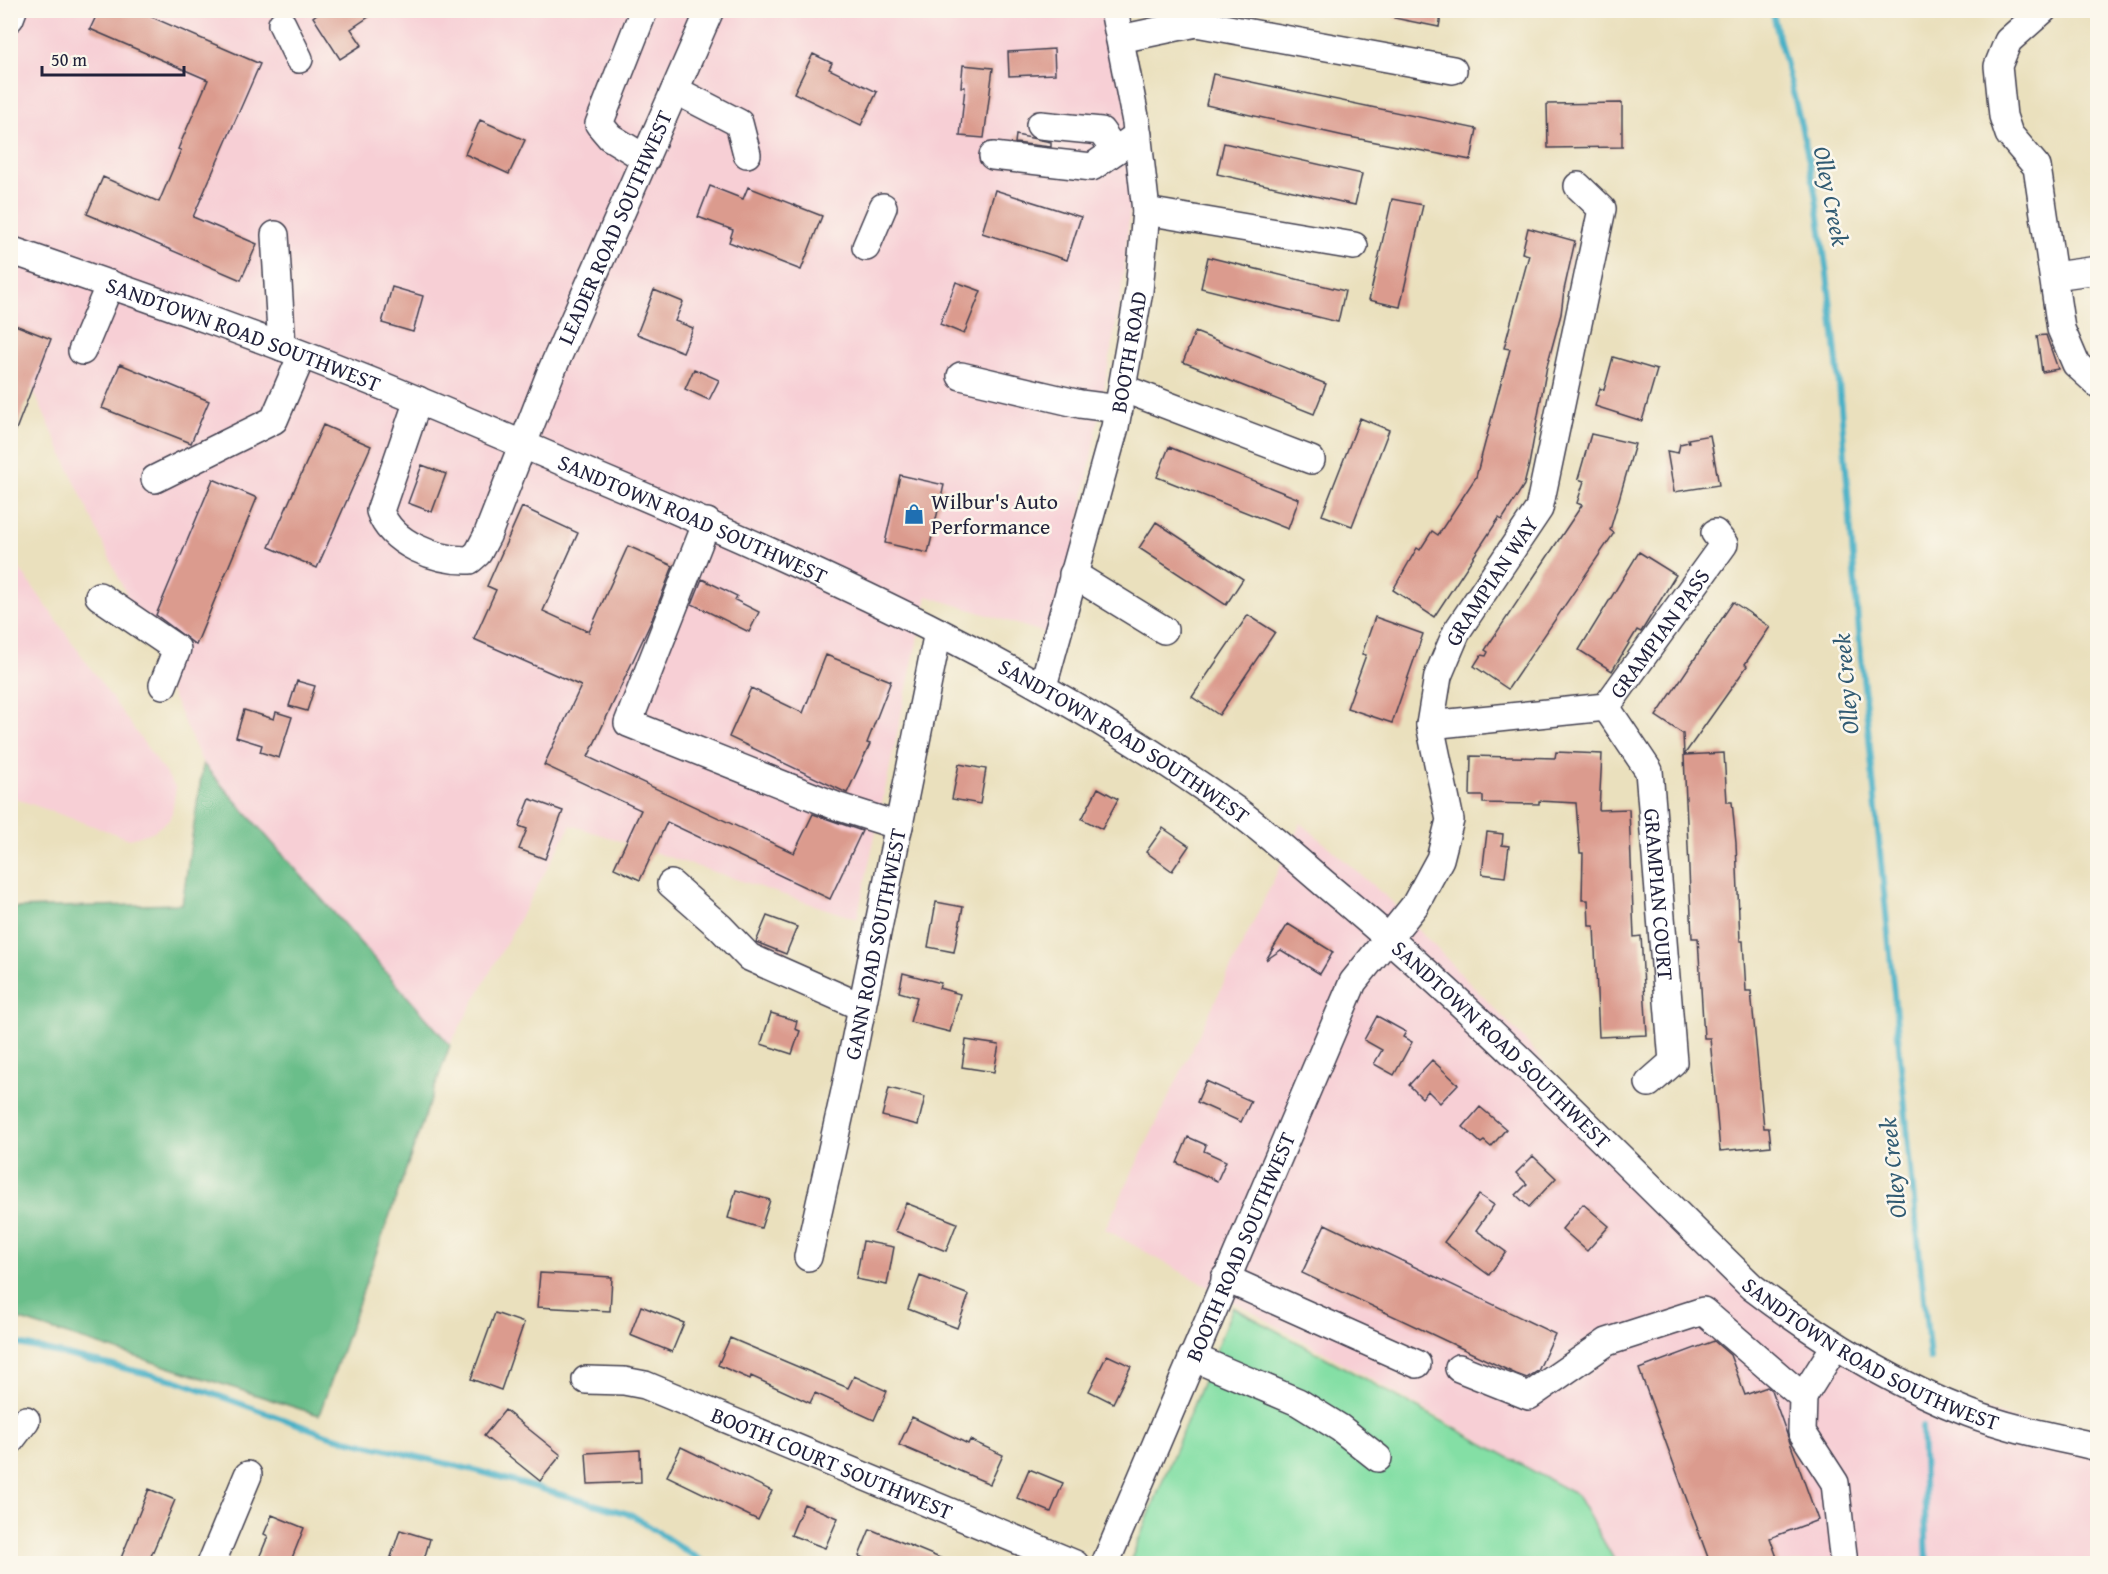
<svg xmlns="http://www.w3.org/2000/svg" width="2108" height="1574" font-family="'Gentium Book Plus',serif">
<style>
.built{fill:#f7cfd5}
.green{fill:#84dfa5;stroke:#538070;stroke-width:1.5}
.forest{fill:#6bbe8a;stroke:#467062;stroke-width:1.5}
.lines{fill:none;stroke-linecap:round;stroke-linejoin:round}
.stream{stroke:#47b0c6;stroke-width:6}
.building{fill:#db9b8e}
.minor-casing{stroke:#403e4e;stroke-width:30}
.minor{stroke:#fff;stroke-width:27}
.labels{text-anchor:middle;stroke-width:5;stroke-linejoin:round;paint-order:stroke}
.street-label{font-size:22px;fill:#22223b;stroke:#fbf7ec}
.poi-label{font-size:22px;fill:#22223b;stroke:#fbf7ec;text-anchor:start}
.water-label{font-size:24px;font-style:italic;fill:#315b73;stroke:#fbf7ec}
</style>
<rect width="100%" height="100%" fill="#fbf7ec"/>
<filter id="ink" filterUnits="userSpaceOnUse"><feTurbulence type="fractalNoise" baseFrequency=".0167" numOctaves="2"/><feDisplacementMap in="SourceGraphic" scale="12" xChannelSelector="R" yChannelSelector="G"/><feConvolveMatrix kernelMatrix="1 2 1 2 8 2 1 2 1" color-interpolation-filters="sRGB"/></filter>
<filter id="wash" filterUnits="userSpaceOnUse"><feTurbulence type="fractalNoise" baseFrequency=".008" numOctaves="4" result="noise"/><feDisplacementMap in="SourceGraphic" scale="24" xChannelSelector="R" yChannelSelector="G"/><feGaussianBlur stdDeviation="1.35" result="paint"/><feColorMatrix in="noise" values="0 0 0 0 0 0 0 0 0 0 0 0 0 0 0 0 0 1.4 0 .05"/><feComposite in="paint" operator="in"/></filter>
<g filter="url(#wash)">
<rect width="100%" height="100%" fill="#eae0bd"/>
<!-- built -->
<path class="built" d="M10,11H1102L1139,126L1121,297L1058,637L927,596L857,919L571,825L450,1045L203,764L11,341Z
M10,555L176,788L171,818L153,832L130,839L11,797Z
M1301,823L1391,901L1523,1038L1670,1208L1837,1360L2015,1420L2097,1436V1563H1616L1577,1495L1105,1229Z"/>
<!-- green -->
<path class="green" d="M1233,1307L1577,1495L1616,1563L1129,1564Z"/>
<!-- forest -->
<path class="forest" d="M203,764L450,1045L319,1415L11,1317V908L182,904Z"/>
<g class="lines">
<!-- stream -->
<path class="stream" d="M1772,10C1789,79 1809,147 1819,217C1842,365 1848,516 1862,666C1883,897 1907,1128 1930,1359
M10,1342L175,1380L330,1436L478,1471L632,1515L706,1564
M1922,1427L1927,1564"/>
</g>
<g id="blocks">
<!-- building -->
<path class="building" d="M99,10H152L149,16L260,64L193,217L257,244L241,280L87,214L103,177L159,202L181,150L178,149L208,80L90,29Z
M322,10H379L351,29L362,45L340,59L313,17Z
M1395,10H1442L1439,27L1394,18Z
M1054,49L1055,74L1009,76L1008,52Z
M813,54L832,63L829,69L877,92L861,125L794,93Z
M963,65L993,68L984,138L960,136L965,87H961Z
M1213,74L1477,129L1471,160L1344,136L1206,105Z
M1622,103V147L1548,148L1547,104Z
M480,120L525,140L509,174L465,154Z
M1016,135L1051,142V147L1015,143Z
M1224,143L1362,174L1355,205L1217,174Z
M710,186L743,199L748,187L822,216L801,270L729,242L733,230L698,217Z
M995,190L1081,217L1067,260L982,233Z
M1392,199L1423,205L1400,307L1369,300Z
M1528,228L1575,241L1564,290L1561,314L1547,366L1529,465L1524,485L1502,520L1499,518L1434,617L1393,590L1417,548L1420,550L1432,531L1438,535L1476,477L1510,349L1504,348L1529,255L1522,253Z
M1208,257L1345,291L1338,322L1201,288Z
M956,282L981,291L964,334L940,324Z
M392,287L423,296L413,332L382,323Z
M654,290L683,302L675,321L693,328L683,352L637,334Z
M10,323L51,339L12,440H10Z
M1195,332L1326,384L1314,414L1183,362Z
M2046,335L2058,369L2042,372L2037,336Z
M1613,357L1657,370L1642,421L1595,406L1600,388L1604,390Z
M120,364L209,401L191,443L102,408Z
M694,369L719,380L709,400L685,389Z
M1360,418L1389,430L1352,526L1322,515Z
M323,425L371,446L317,568L269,547Z
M1591,434L1635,444L1610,530L1614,533L1508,689L1474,666L1481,655L1486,656L1488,652L1485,650L1582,505L1577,503L1584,481L1578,479Z
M1710,435L1719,485L1674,492L1667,451L1678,453L1680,444L1689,442L1688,439Z
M1169,447L1299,499L1288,529L1157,477Z
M422,465L446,474L432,512L408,503Z
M900,475L944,485L928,553L885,543Z
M213,479L257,498L196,645L156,615Z
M522,507L578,533L543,611L589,632L628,546L673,566L651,622L588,757L794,853L813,814L862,831L830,899L667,822L640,880L614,868L641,810L544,765L581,686L474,639L496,590L487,586Z
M1156,522L1243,579L1226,605L1139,548Z
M1639,552L1676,575L1641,632L1637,630L1612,671L1579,650Z
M702,579L737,596L735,600L759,612L749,632L692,604Z
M1733,602L1770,627L1745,664L1747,666L1684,755L1683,734L1656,716Z
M1248,615L1275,632L1219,715L1192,697Z
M1375,617L1423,634L1392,723L1347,708L1366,655L1362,654Z
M826,655L891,681L867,743L870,744L847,793L729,737L751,688L803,713Z
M297,681L315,686L307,711L289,706Z
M244,710L274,719L276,712L292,717L279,758L260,752L262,745L236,737Z
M1556,752L1602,754L1599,810L1629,809L1634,937L1641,936L1647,1035L1599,1037L1594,926H1589L1588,900H1582L1583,853H1580L1576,803L1539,801V804L1483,803V796H1470L1471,756L1555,758Z
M1724,753L1727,802H1732L1736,843L1740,941H1743L1746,991H1751L1764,1128H1769L1771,1146L1720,1151L1710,1038H1704L1698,938H1692L1684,755Z
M959,764L986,769L980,804L952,799Z
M1098,788L1118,799L1102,829L1082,819Z
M530,799L563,811L545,859L519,849L527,829L519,826Z
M1163,828L1189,846L1172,871L1146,852Z
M1487,832L1503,834L1502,845L1509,846L1505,877L1482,874Z
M936,902L963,907L954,952L928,947Z
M767,916L797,927L786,954L756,942Z
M1288,924L1333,952L1320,974L1281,950L1266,960Z
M903,973L941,983L939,988L960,994L950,1032L910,1022L917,997L899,992Z
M771,1013L797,1021L795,1029L800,1031L792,1054L761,1044Z
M1377,1016L1406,1032L1403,1037L1412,1042L1394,1075L1374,1064L1382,1050L1364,1040Z
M966,1040L999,1045L994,1072L962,1067Z
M1432,1060L1458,1084L1440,1103L1428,1091L1422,1098L1409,1085Z
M1206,1081L1251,1101L1241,1122L1197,1102Z
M889,1088L925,1097L918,1125L882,1116Z
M1480,1107L1506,1129L1491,1147L1484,1141L1481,1143L1463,1127Z
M1188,1137L1206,1145L1204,1151L1226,1161L1217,1181L1177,1163Z
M1533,1156L1556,1178L1529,1207L1516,1195L1527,1184L1516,1173Z
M736,1190L770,1200L761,1228L728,1218Z
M1479,1195L1494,1205L1476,1230L1506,1252L1489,1275L1444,1242Z
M906,1203L957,1223L946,1251L895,1231Z
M1583,1204L1609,1226L1587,1251L1562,1229Z
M1325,1224L1555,1334L1538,1371L1527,1378L1516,1374L1302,1273Z
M863,1241L894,1247L887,1285L856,1279Z
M540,1273L612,1277L610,1311L537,1307Z
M920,1276L969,1295L957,1328L908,1309Z
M641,1306L684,1323L672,1352L630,1335Z
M495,1313L524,1323L501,1390L471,1379Z
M730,1338L848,1388L854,1376L887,1391L874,1420L815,1393L810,1403L751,1376L750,1379L718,1365Z
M1714,1341L1730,1355L1745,1395L1767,1387L1771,1390L1818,1520L1770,1538L1779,1563H1710L1639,1369Z
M1107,1355L1131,1366L1113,1403L1089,1391Z
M505,1410L561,1455L540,1481L484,1436Z
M912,1417L968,1444L970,1440L1003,1455L990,1484L899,1445Z
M681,1447L772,1491L758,1520L667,1476Z
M640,1450L641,1482L588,1484L586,1453Z
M1029,1469L1063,1483L1051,1512L1017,1498Z
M149,1489L175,1500L148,1563H119Z
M804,1504L838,1518L825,1548L791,1535Z
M272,1515L304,1528L290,1563H257L268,1536L264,1534Z
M870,1529L952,1563H878L859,1556Z
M400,1530L430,1539L423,1563H389Z"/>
</g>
</g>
<g filter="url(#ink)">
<use href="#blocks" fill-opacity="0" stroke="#403e4e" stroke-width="1.5"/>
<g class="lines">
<!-- minor casing -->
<g class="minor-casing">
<g id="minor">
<path d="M644,10L599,124L610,137L646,159"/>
<path d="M2043,10L2008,41L1998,66L2003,116L2009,134L2037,167L2061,329L2076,364L2098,384"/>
<path d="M10,18L13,10"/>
<path d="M282,24L299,59"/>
<path d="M1120,39L1196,23L1453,70"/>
<path d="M675,90L739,123L747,154"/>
<path d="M1040,125L1101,131L1115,151"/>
<path d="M993,156L1092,167L1138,135"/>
<path d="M1146,211L1354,246"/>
<path d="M275,235L282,347"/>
<path d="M866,247L883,207"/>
<path id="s1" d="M10,250C147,297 284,345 417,400C478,425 538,451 598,477C819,570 1041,670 1237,811C1270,835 1301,864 1332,890C1480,1013 1614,1153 1752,1287C1819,1338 1891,1383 1969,1413C2011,1429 2055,1437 2098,1447"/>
<path d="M2054,276L2098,270"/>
<path d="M82,351L110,284"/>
<path d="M961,376L1080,404L1119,409"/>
<path d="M1122,388L1311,460"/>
<path id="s2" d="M418,400L380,511C391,544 437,561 470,560L478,553L487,536L551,372L710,10"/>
<path d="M155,479L274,420L302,355"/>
<path d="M707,522L628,723L836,806L899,826"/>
<path d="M1073,574L1164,630"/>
<path d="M99,596L177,649L163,685"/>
<path id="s3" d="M1043,686L1115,427L1139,291L1146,211L1136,122L1114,10"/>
<path id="s4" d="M1606,707L1649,771L1673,1062L1649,1083"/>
<path id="s5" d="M1430,725L1606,707L1724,544L1715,533"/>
<path d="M671,884L720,927L749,957L862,1007"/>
<path id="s6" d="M808,1257L845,1091L938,632"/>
<path d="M1225,1278L1417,1364"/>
<path d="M1192,1357L1298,1402L1340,1428L1378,1458"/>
<path d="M1459,1368L1529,1396L1607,1342L1703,1311L1803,1397L1802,1432L1835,1483L1844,1564"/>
<path id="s7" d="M586,1380L624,1381L645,1385L1075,1564"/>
<path d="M1803,1397L1835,1346"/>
<path d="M10,1441L26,1420"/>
<path d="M211,1564L248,1475"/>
<path id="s8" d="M1105,1564L1353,982L1415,905L1440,859L1450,820L1430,725L1438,676L1457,631L1539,509L1602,209L1578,186"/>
</g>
</g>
<!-- minor -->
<use href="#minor" class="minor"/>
</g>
</g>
<!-- icons -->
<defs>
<g id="shop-bare" transform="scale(1.62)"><path d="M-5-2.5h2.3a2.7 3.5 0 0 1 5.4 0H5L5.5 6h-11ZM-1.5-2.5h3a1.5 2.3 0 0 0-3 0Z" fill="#1f6fb2" stroke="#fbf7ec" stroke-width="2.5" paint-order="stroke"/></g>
</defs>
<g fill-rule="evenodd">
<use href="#shop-bare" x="914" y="514"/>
</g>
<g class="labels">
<!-- street labels -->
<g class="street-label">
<text dy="8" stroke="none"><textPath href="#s2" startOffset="590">LEADER ROAD SOUTHWEST</textPath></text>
<text dy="8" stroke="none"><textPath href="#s1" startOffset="248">SANDTOWN ROAD SOUTHWEST</textPath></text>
<text dy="8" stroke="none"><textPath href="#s3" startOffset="345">BOOTH ROAD</textPath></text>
<text dy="8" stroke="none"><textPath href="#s1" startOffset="734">SANDTOWN ROAD SOUTHWEST</textPath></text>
<text dy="8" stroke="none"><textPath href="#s8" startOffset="1080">GRAMPIAN WAY</textPath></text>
<text dy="8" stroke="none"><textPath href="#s5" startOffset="268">GRAMPIAN PASS</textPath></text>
<text dy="8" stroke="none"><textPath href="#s1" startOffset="1220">SANDTOWN ROAD SOUTHWEST</textPath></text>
<text dy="8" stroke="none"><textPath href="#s4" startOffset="201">GRAMPIAN COURT</textPath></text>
<text dy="8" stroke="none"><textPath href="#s6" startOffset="320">GANN ROAD SOUTHWEST</textPath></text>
<text dy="8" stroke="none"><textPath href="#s1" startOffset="1706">SANDTOWN ROAD SOUTHWEST</textPath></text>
<text dy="8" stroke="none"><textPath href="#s8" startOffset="345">BOOTH ROAD SOUTHWEST</textPath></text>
<text dy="8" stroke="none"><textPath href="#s1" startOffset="2192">SANDTOWN ROAD SOUTHWEST</textPath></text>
<text dy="8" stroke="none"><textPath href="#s7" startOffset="262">BOOTH COURT SOUTHWEST</textPath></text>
</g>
<!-- poi labels -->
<g class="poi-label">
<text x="931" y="509">Wilbur's Auto<tspan x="931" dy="25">Performance</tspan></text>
</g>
<!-- water labels -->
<g class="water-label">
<text transform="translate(1831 196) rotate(79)" y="8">Olley Creek</text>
<text transform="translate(1846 684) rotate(-95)" y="8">Olley Creek</text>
<text transform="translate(1893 1168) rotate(-96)" y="8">Olley Creek</text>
</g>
</g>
<!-- margin -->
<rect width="2108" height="1574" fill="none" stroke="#fbf7ec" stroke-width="36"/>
<!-- scale -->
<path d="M42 66v9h142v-9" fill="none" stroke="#22223b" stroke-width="3"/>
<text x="51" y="66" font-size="18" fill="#22223b" stroke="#fbf7ec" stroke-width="4.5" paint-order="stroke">50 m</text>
</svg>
